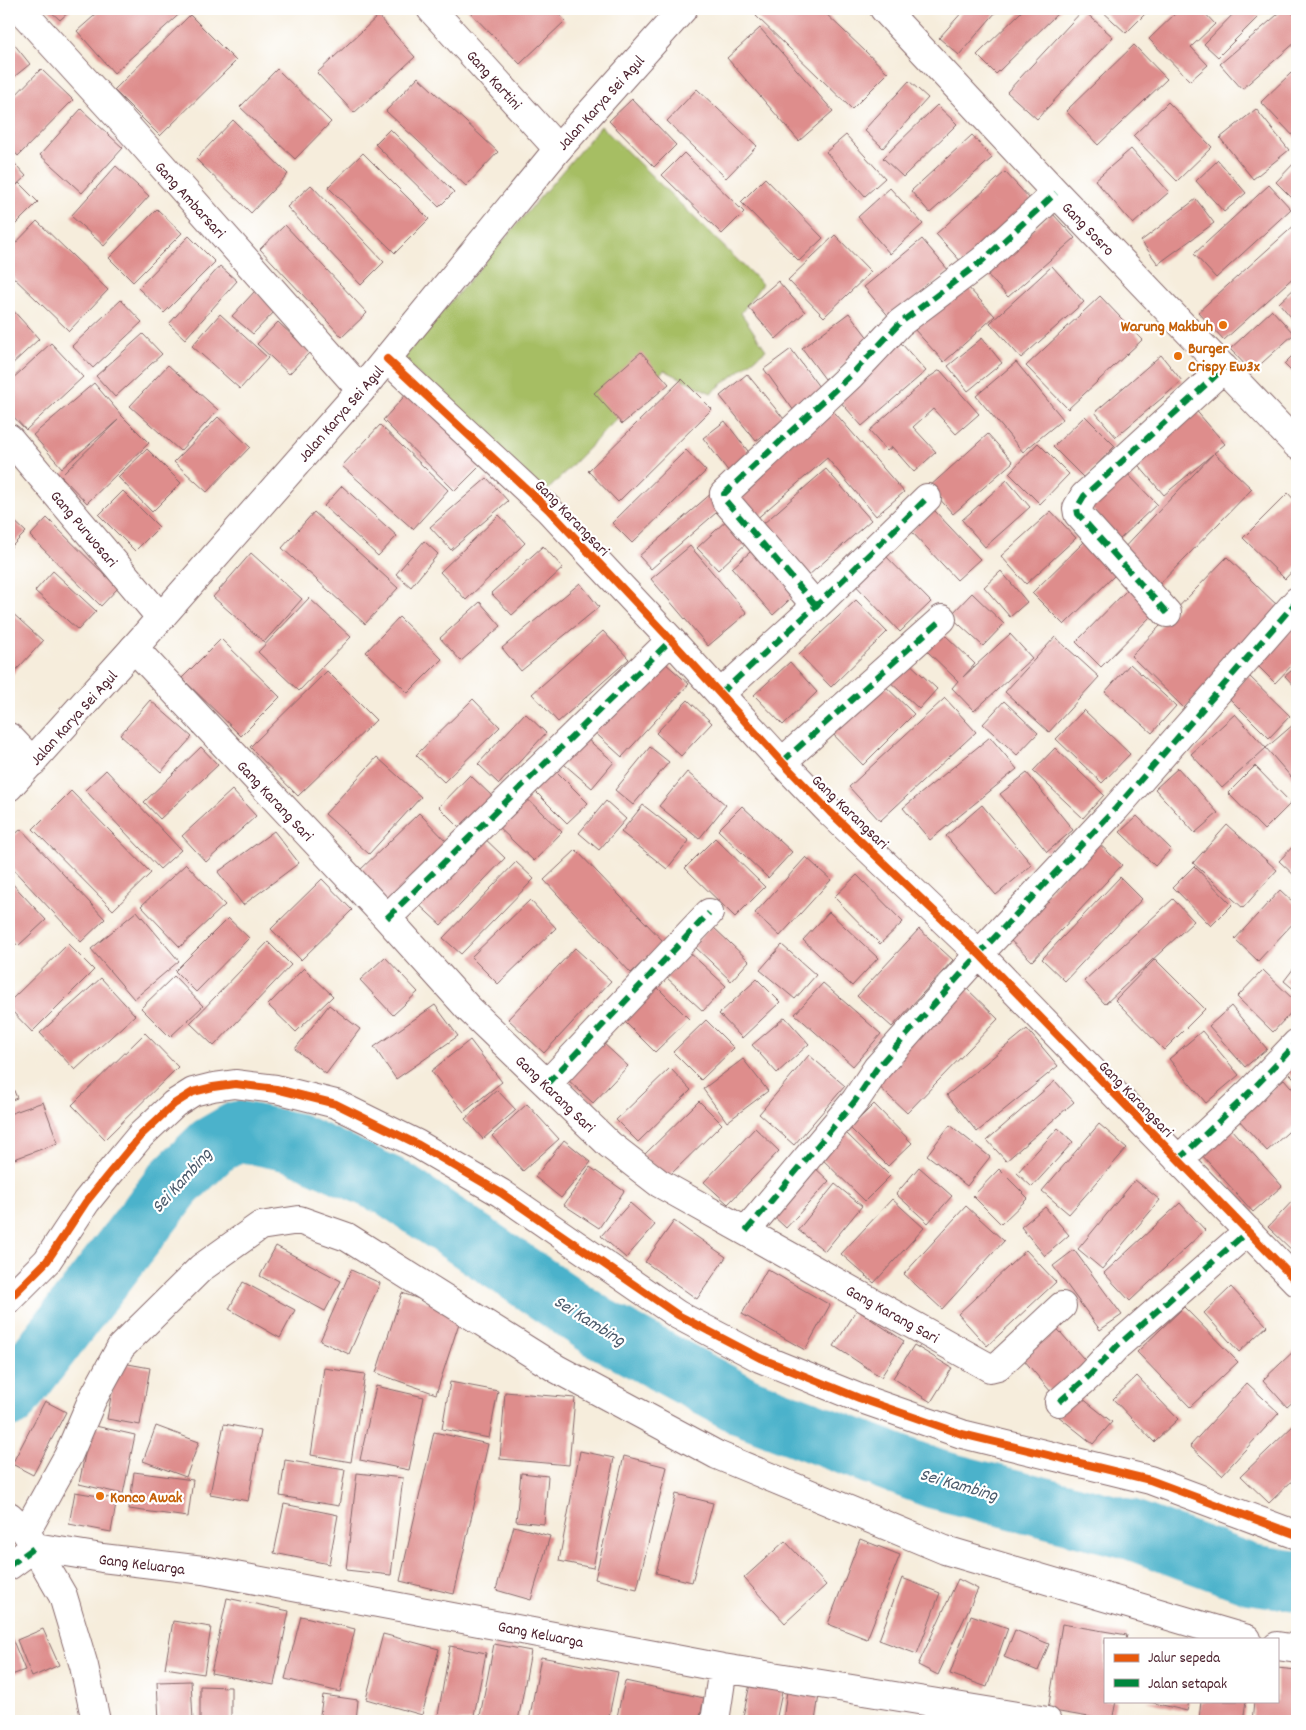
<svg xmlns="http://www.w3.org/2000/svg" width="1306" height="1730" font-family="Dekko,sans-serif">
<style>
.green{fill:#a6be63;stroke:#786e47}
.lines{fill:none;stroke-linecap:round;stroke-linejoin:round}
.river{stroke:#4cb2cb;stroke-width:60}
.building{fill:#de8d8c}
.minor-casing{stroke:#866769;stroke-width:30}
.major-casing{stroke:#866769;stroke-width:30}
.minor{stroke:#fff;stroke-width:28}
.major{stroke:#fff;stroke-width:28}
.quiet{stroke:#00873e;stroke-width:6;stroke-dasharray:12 6;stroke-linecap:butt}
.cycleway-casing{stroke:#fff;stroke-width:11}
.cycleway{stroke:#e8590c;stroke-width:8}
.food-dot{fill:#e8710a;stroke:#fff;stroke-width:2}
.labels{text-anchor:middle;stroke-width:4.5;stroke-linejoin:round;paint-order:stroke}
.street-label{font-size:16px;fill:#4a1f2b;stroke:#fff}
.food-label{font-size:16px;font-weight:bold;fill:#c56008;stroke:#fff;text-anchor:start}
.water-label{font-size:18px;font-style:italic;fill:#4b5a6b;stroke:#fff}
</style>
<rect width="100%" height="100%" fill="#fff"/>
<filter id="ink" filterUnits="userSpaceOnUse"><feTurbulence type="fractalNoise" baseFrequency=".02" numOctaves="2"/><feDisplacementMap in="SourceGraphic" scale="10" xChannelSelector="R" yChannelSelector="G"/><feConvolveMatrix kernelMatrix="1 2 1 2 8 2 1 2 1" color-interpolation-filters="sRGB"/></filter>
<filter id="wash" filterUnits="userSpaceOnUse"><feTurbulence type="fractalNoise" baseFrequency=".0096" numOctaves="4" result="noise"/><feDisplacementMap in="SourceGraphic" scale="20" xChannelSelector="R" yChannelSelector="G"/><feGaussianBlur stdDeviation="1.12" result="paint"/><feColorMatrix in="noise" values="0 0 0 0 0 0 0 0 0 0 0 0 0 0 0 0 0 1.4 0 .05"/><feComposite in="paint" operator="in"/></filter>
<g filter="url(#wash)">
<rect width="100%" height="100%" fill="#f6eddc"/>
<!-- green -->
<path class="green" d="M601,126L762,284L741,313L766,350L711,393L664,370L546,492L402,359Z"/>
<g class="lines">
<!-- river -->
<path class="river" d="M9,1398L174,1183L212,1146L238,1131L296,1143L393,1188L598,1327L744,1406L935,1479L1129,1529L1250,1574L1297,1581"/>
</g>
<g id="blocks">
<!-- building -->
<path class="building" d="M48,9H72L60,20Z
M102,9H185L114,73L77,31Z
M467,9H554L565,21L520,64Z
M763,9H821L888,73L852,109L756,16Z
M965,9H993L996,12L959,55L939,38Z
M1024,9H1062L996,74L977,55Z
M1100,9H1150L1126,33Z
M1180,9H1201L1215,24L1191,47L1208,65L1190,81L1149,39Z
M1238,9H1266L1218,57L1204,44Z
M1284,9H1289L1297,18V41L1242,89L1220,64Z
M1083,10L1113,37L1037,119L1007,92Z
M190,15L236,61L160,136L114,90Z
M378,16L415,57L354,113L317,73Z
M760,28L833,111L799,141L727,58Z
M9,38L30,64L9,81Z
M1134,45L1167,79L1098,145L1066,111Z
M41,69L73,100L18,156L9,146V102Z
M277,69L331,122L295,159L240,107Z
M1291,73L1297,80V140L1261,102Z
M418,77L498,152L466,186L386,111Z
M909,81L928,98L883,148L864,130Z
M697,89L757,146L726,178L667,121Z
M632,99L676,145L654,167L609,121Z
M1168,102L1212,147L1177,181L1133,136Z
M937,105L957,124L903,177L883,158Z
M81,109L123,148L82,193L40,155Z
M1256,109L1289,150L1253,179L1220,138Z
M233,120L288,174L251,213L196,159Z
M390,129L454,192L439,207L375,144Z
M846,135L885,178L865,196L826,152Z
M972,135L992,158L930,213L911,191Z
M1131,149L1169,192L1133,224L1095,180Z
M363,153L429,219L395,253L328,187Z
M684,153L744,212L722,234L662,175Z
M9,157L26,176L9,192Z
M1218,160L1246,193L1224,212L1196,181Z
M1297,160V203L1276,182Z
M116,166L149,196L104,246L71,216Z
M1005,172L1032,201L963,264L936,234Z
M765,178L823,238L799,261L741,202Z
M19,183L38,202L9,231V193Z
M311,185L384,262L361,285L287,207Z
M1269,185L1291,209L1216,278L1194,254Z
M890,188L923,224L890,254L858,217Z
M1196,199L1214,223L1158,264L1141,241Z
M157,209L182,233L133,282L109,258Z
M1052,213L1075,238L1008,297L985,272Z
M37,221L108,290L69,331L9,273V250Z
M1297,223V274L1224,340L1198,312Z
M285,225L367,313L342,337L260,249Z
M835,235L871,272L824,317L788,280Z
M189,236L215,262L164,313L138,288Z
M922,239L949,271L891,319L864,287Z
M220,266L237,281L185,339L169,324Z
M1052,266L1084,302L1021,358L990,323Z
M778,281L805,312L776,339L748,307Z
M964,283L995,316L944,362L914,329Z
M1297,286V324L1279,303Z
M255,291L276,310L253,334L232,316Z
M1100,296L1142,340L1068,409L1026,366Z
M121,300L142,322L93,368L72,346Z
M9,306L39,339L9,367Z
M1272,310L1294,334L1252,372L1230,349Z
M849,313L872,343L825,379L802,348Z
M220,314L268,358L240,389L192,346Z
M278,322L310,352L289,374L257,344Z
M143,334L162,354L115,397L96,376Z
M982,338L1002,363L968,391L948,366Z
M51,343L83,377L26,430L9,412V382Z
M901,343L926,371L862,426L837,398Z
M791,349L822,391L794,411L764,369Z
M1297,351V377L1284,364Z
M641,352L669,384L622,424L594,393Z
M1161,355L1182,381L1116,437L1095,412Z
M1016,362L1063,419L1023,452L976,396Z
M168,365L218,410L180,451L130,406Z
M940,370L979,414L956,434L933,409L913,427L936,452L914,472L892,447L887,451L869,431L928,378Z
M747,374L784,419L756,441L720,396Z
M682,379L712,409L618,502L588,471Z
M94,383L122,416L149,443L87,503L61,476L118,420L62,468L33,435Z
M410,390L484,462L455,491L383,420Z
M829,406L904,492L876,516L827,458L754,521L729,492Z
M1193,407L1225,444L1214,453L1252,489L1154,590L1117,555L1213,454L1164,495L1133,459Z
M1085,416L1115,446L1084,478L1053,447Z
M218,417L250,447L207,492L174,462Z
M725,421L751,455L729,472L703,438Z
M380,425L448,490L413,529L342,466Z
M988,434L1013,462L953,514L929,487Z
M1038,443L1069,474L1040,504L1009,473Z
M147,449L181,483L152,512L118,477Z
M686,450L706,471L632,543L612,523Z
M1119,465L1157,504L1120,539L1082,499Z
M826,469L871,520L808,576L763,524Z
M487,478L508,501L451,550L430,527Z
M1007,480L1030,507L985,547L962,520Z
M342,486L397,536L378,556L324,506Z
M123,491L159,527L135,551L99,515Z
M713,492L724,506L651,569L639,556Z
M1288,493L1297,503V566L1285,579L1243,538Z
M934,510L980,559L957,580L911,531Z
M1051,511L1076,538L1026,584L1001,556Z
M314,512L398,588L365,624L282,548Z
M499,515L525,543L466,600L440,572Z
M731,516L752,538L718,570L697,548Z
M10,517L26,532L9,549V519Z
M47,518L118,588L101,606L30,536Z
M424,541L438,554L411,587L396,574Z
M1085,541L1117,573L1064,625L1032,593Z
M758,545L799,591L773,615L732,568Z
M543,546L563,568L512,615L491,593Z
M690,546L747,613L708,646L651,579Z
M878,548L931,602L900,632L848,577Z
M251,553L302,599L264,642L213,597Z
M1227,557L1281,609L1185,709L1131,656Z
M53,571L96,611L78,630L35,591Z
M1001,571L1027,602L1010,617L984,587Z
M580,583L599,607L521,671L502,648Z
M1131,586L1156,611L1101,667L1076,642Z
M972,593L1004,624L983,646L950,616Z
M309,598L351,637L299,691L258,652Z
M856,600L887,632L831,687L799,654Z
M480,602L501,626L461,661L440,638Z
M9,610L43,641L9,678Z
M1297,615V660L1275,683L1252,660Z
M399,617L442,659L408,693L366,652Z
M603,631L629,659L558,722L532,694Z
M942,632L975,664L963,677L1010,634L1032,658L974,711L952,688L958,681L925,649Z
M1055,637L1099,677L1049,732L1005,692Z
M221,639L280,697L241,736L182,678Z
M657,656L689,684L622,757L591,729Z
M905,659L937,689L919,709L887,679Z
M790,662L817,692L783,725L754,695Z
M1130,664L1176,706L1152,733L1105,692Z
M1297,666V689L1285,676Z
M327,671L376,720L298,796L250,747Z
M1248,675L1290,716L1269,738L1227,696Z
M877,678L914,714L863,765L827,728Z
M945,698L976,732L880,821L849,787Z
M473,699L500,727L444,782L416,755Z
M150,700L192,737L161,772L120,735Z
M688,700L712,723L681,756L656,733Z
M1004,701L1038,733L1017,755L983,724Z
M1084,710L1130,754L1102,783L1056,739Z
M525,713L546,733L499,784L478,764Z
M1235,714L1266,748L1222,788L1191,754Z
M1294,724L1297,727V773L1292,778L1266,748Z
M580,733L614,762L592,788L558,759Z
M990,737L1017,769L930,840L903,808Z
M201,747L218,765L160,819L144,802Z
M650,747L669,762L633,805L615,790Z
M1055,748L1104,795L1083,818L1033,771Z
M377,757L421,797L369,854L325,814Z
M548,763L588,803L567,823L527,783Z
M1255,766L1291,803L1264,830L1228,793Z
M1178,768L1218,813L1195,833L1155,789Z
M106,770L181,850L160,869L85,790Z
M687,772L726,805L699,839L659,806Z
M1027,773L1073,830L1047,852L1000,794Z
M470,775L495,799L463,831L439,807Z
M232,790L256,816L206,862L182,836Z
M71,791L151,873L113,910L33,829Z
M521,793L562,832L534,861L493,822Z
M606,801L626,819L599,850L579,833Z
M643,805L689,841L667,869L621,832Z
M982,805L1032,865L996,895L946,836Z
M742,806L792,852L768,878L718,830Z
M419,813L450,845L387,906L356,874Z
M1137,816L1171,849L1155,866L1120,832Z
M1227,825L1277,870L1243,908L1193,863Z
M21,829L105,919L81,942L9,865V840Z
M274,831L299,863L243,905L218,872Z
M480,834L505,858L441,925L415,901Z
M715,838L765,887L735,917L685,868Z
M1096,841L1122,865L1032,961L1006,936Z
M1297,842V878L1279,861Z
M576,850L664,942L631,973L544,880Z
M806,857L831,880L780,936L755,913Z
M516,862L534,879L461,954L443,938Z
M186,864L225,905L180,947L141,906Z
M1194,866L1232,905L1211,926L1173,887Z
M857,875L903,922L880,944L834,897Z
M1120,877L1142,899L1065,981L1042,959Z
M322,879L352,910L301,960L271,929Z
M9,880L46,920L18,946L9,936Z
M1280,890L1297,906V919L1258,961L1235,939Z
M1173,899L1194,921L1105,1004L1084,981Z
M530,900L556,928L498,984L471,957Z
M137,911L179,961L134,999L91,949Z
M829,912L878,958L852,986L803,940Z
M228,918L249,938L196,992L175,971Z
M712,926L749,961L731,981L693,945Z
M919,929L953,960L892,1027L857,996Z
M268,942L291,965L214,1046L190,1023Z
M68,944L94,970L32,1032L9,1008V1002Z
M782,945L816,975L795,999L760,970Z
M575,948L611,981L544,1053L508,1019Z
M689,952L726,986L703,1011L666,977Z
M385,957L418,992L393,1015L360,980Z
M1155,959L1205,1009L1164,1050L1115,1000Z
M1297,964V992L1284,981Z
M304,968L333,996L296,1032L268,1005Z
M1263,970L1297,1003V1006L1273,1032L1237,997Z
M174,976L203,1006L170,1037L141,1008Z
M101,978L135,1015L75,1070L40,1033Z
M757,979L780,1002L742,1038L719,1014Z
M823,983L881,1034L853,1066L795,1014Z
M655,985L689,1019L655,1052L622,1019Z
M963,985L998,1019L907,1113L872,1080Z
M329,1005L360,1029L326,1074L295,1049Z
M435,1005L458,1036L396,1079L374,1047Z
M1231,1006L1267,1049L1245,1067L1209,1026Z
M785,1017L809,1044L777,1073L752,1045Z
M706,1020L734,1048L701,1080L673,1052Z
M1027,1029L1058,1066L977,1132L947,1095Z
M1202,1031L1239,1075L1206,1103L1169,1059Z
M145,1033L178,1067L105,1139L72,1105Z
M470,1040L502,1082L464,1112L431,1071Z
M602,1042L628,1066L593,1103L567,1079Z
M809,1055L845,1086L794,1145L759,1114Z
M1297,1057V1081L1285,1069Z
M743,1059L768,1091L727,1122L703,1089Z
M670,1068L691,1090L638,1142L616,1120Z
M9,1079L17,1098L9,1101Z
M1284,1079L1297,1094V1124L1267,1151L1238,1119Z
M1055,1081L1074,1102L1006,1161L987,1140Z
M497,1090L516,1110L483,1139L465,1119Z
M699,1101L722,1124L666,1179L643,1156Z
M43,1102L58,1143L9,1161V1114Z
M527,1104L559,1139L523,1171L492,1136Z
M874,1104L912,1143L888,1166L850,1128Z
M1099,1124L1127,1148L1069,1214L1042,1191Z
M950,1125L990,1157L967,1186L927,1155Z
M755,1128L779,1151L728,1204L704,1182Z
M1058,1128L1073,1142L1032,1187L1017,1173Z
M1230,1128L1282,1186L1253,1212L1201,1154Z
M842,1129L890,1176L865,1201L817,1154Z
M564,1140L591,1162L561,1198L535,1177Z
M813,1166L829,1181L786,1228L770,1213Z
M590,1167L624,1191L599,1228L564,1205Z
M919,1167L952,1196L928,1223L896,1194Z
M999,1169L1028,1198L1001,1224L973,1196Z
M1135,1180L1160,1200L1102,1269L1078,1249Z
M835,1184L862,1206L825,1251L798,1230Z
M1297,1196V1255L1268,1227Z
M892,1199L924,1228L874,1283L841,1254Z
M630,1203L655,1225L626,1258L601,1236Z
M1180,1203L1205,1230L1130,1301L1104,1273Z
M966,1206L1004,1241L942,1309L904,1274Z
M1045,1207L1069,1235L1045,1256L1021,1227Z
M674,1221L726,1257L697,1299L645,1262Z
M276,1246L341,1281L325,1311L260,1276Z
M1026,1250L1056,1282L987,1346L958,1314Z
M1074,1250L1122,1315L1100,1330L1053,1266Z
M767,1269L830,1305L805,1350L742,1314Z
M351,1270L380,1283L349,1354L320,1341Z
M243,1282L295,1310L280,1338L229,1309Z
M1231,1287L1267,1326L1239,1352L1204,1313Z
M402,1293L462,1314L436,1394L376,1373Z
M1184,1307L1238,1362L1190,1407L1137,1352Z
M857,1310L904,1341L881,1377L834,1346Z
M1053,1324L1091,1367L1056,1398L1019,1354Z
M914,1345L952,1368L931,1402L893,1378Z
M1297,1348V1398L1287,1407L1263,1380Z
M117,1362L150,1368L140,1425L107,1419Z
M324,1368L365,1374L351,1462L311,1455Z
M1137,1376L1178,1419L1154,1442L1113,1399Z
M450,1382L498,1391L489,1438L442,1429Z
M1247,1383L1279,1413L1222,1475L1190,1446Z
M376,1386L424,1397L409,1470L360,1460Z
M505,1392L575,1398L569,1465L500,1459Z
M1077,1394L1112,1422L1093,1444L1058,1416Z
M45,1401L66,1412L33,1475L12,1464Z
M1297,1422V1476L1269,1503L1241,1476Z
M224,1424L261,1431L248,1501L210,1494Z
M91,1425L135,1435L123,1494L79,1484Z
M156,1426L199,1442L186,1477L143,1461Z
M434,1432L488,1444L454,1594L400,1581Z
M580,1451L614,1458L593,1568L559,1561Z
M624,1456L667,1467L637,1589L595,1579Z
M285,1460L345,1470L339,1506L280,1496Z
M134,1472L193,1480L188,1517L129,1509Z
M357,1473L403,1478L391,1575L346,1570Z
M521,1473L548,1476L544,1524L516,1521Z
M75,1492L117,1499L111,1532L69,1524Z
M676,1494L713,1503L692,1582L656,1573Z
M284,1504L338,1515L329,1564L274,1553Z
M514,1526L550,1536L531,1600L496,1590Z
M860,1539L900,1555L867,1639L828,1624Z
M785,1541L826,1585L785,1623L744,1578Z
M902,1578L940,1593L917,1654L879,1640Z
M958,1579L978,1589L938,1675L918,1665Z
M227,1598L289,1611L274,1685L211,1673Z
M971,1615L1008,1628L987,1687L950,1674Z
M301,1616L355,1629L340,1692L285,1679Z
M173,1621L211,1627L204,1674L165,1668Z
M1062,1624L1127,1635L1126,1639H1105V1701H1116L1112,1721L1048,1710Z
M43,1629L59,1665L32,1677L17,1640Z
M1015,1630L1049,1644L1038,1671L1004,1657Z
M9,1631L25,1670L9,1676Z
M383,1634L439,1649L422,1715L366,1699Z
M494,1644L531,1651L518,1721H479Z
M450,1646L486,1653L473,1721H437Z
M541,1657L618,1672L608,1721H529Z
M1277,1668L1297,1670V1721H1252L1254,1701H1277Z
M752,1675L784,1683L776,1721H742Z
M191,1681L193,1721H159L157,1682Z
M625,1681L704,1698L699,1721H616Z
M200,1686L231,1687V1721H200Z
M787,1690L819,1695L815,1721H783Z
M323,1695L358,1700L356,1721H319Z
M1146,1701H1189L1187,1711Z
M1201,1701H1246L1243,1721H1213L1199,1719Z"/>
</g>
</g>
<g filter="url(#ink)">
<use href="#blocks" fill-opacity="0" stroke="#866769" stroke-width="1"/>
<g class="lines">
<!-- minor casing -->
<g class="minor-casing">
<path id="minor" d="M20,9L133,133L361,390
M431,9L558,149
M884,9L1056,193L1297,445
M387,359L548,509L671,640L782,762L830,812L979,954L1297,1282
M9,438L161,618
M816,606L726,501L724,494L851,375L900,323L982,261L1056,193
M1167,613L1078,514L1077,508L1084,496L1224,368
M134,648L387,918L468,1008L610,1145L659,1183L990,1368L998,1366L1062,1306
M720,694L816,606L927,498
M9,737L33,762
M782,762L942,619
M387,918L671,640
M547,1084L709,913
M1178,1160L1250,1092L1297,1043
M746,1231L855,1101L877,1068L979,954L1116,808L1297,601
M9,1299L47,1261L86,1202L107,1176L141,1135L174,1104L193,1092L213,1087L235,1084L276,1089L336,1104L417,1144L501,1193L678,1315L760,1358L859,1398L962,1434L1150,1480L1297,1535
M1059,1402L1089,1376L1117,1346L1248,1231
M26,1532L68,1456L92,1400L121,1347L201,1268L260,1226L299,1220L347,1237L557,1369L717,1455L945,1550L1247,1639
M9,1566L35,1547L102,1558L203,1570L723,1668L1047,1721
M1277,1646L1297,1649
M715,1721L723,1668"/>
</g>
<!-- major casing -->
<g class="major-casing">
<path id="major" d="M9,787L134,648L361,390L558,149L683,9
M9,1516L26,1532L63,1596L84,1666L96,1721"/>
</g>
<!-- minor -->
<use href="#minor" class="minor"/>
<!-- major -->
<use href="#major" class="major"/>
<!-- quiet -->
<path class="quiet" d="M816,606L726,501L724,494L851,375L900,323L982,261L1056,193
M1167,613L1078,514L1077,508L1084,496L1224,368
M720,694L816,606L927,498
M782,762L942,619
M387,918L671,640
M547,1084L709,913
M1178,1160L1250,1092L1297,1043
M746,1231L855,1101L877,1068L979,954L1116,808L1297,601
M1059,1402L1089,1376L1117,1346L1248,1231
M9,1566L35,1547"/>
<!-- cycleway casing -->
<g class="cycleway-casing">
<path id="cycleway" d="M387,359L548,509L671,640L782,762L830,812L979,954L1297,1282
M9,1299L47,1261L86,1202L107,1176L141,1135L174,1104L193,1092L213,1087L235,1084L276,1089L336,1104L417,1144L501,1193L678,1315L760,1358L859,1398L962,1434L1150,1480L1297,1535"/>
</g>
<!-- cycleway -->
<use href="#cycleway" class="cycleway"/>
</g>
</g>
<!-- markers -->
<g class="food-dot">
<circle cx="1223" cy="325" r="5"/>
<circle cx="1178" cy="356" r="5"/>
<circle cx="100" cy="1496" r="5"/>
</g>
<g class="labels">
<!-- street labels -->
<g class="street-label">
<text transform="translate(495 79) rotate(48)" y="6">Gang Kartini</text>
<text transform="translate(600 102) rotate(-48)" y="6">Jalan Karya Sei Agul</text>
<text transform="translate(191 199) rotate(48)" y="6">Gang Ambarsari</text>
<text transform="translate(1089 228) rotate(46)" y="6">Gang Sosro</text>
<text transform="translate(340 413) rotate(-49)" y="6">Jalan Karya Sei Agul</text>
<text transform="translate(573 517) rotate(46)" y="6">Gang Karangsari</text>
<text transform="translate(85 528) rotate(50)" y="6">Gang Purwosari</text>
<text transform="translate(73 717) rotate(-48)" y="6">Jalan Karya Sei Agul</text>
<text transform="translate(276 800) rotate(47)" y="6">Gang Karang Sari</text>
<text transform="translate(851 811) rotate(44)" y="6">Gang Karangsari</text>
<text transform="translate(556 1093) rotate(44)" y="6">Gang Karang Sari</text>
<text transform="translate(1137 1098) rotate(46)" y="6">Gang Karangsari</text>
<text transform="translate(893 1313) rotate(29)" y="6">Gang Karang Sari</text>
<text transform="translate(142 1563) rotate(7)" y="6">Gang Keluarga</text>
<text transform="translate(541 1633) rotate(11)" y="6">Gang Keluarga</text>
</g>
<!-- food labels -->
<g class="food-label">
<text x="1213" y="331" text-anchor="end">Warung Makbuh</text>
<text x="1188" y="353">Burger<tspan x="1188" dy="18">Crispy Ew3x</tspan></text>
<text x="110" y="1502">Konco Awak</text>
</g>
<!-- water labels -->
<g class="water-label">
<text transform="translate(181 1180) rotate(-48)" y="6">Sei Kambing</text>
<text transform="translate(590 1320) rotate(32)" y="6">Sei Kambing</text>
<text transform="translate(959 1484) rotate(16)" y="6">Sei Kambing</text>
</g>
</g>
<!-- margin -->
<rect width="1306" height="1730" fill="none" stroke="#fff" stroke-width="30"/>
<!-- legend -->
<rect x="1104" y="1638" width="175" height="65" fill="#ffffff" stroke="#b7a5aa"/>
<rect x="1114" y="1654" width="25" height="8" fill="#e8590c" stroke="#b7a5aa"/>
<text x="1148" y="1662" font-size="15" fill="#4a1f2b">Jalur sepeda</text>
<rect x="1114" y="1679" width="25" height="8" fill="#00873e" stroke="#b7a5aa"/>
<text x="1148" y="1688" font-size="15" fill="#4a1f2b">Jalan setapak</text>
</svg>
